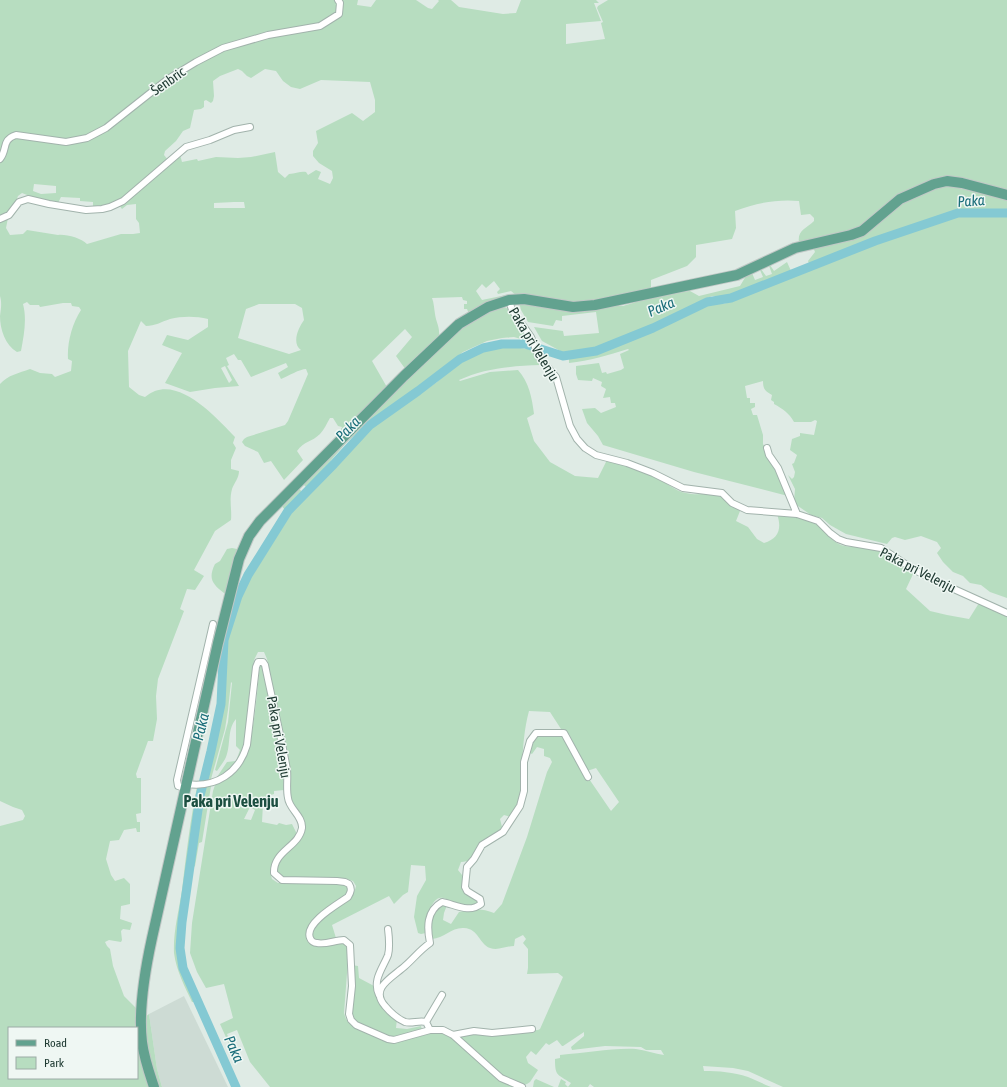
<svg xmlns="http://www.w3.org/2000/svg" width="1007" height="1087" font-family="'Asap Condensed',sans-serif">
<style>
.built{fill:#cddbd4}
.green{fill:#b7ddc0;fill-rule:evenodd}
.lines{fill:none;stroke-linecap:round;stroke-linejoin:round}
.river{stroke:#84c9d3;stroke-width:9}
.street-casing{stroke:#a2b3ac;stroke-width:8}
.primary-casing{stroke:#c1c8c6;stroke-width:12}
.street{stroke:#fff;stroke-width:6}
.primary{stroke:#62a28f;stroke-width:10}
.labels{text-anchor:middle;stroke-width:3;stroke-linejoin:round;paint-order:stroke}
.street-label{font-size:14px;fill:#203b33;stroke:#eff7f3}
.water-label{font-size:15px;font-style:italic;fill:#186c79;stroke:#eff7f3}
.quarter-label{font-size:16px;font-weight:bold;fill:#1b4e40;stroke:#eff7f3}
</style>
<rect width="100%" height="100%" fill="#dfebe5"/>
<!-- built -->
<path class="built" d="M184,996L228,1087H162L157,1069L149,1014Z"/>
<!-- green -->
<path class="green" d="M0,0H337L338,9L335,15L340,18C343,11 344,7 341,0H358L357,5L371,7L376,0H416L428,8L432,9L439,1L438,0H451L459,7L503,14L516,13L521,0H596L599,3H594L601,21L566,24V44L605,39L601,23L603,22L597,8L598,6L608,0H1007V192L933,182L859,231L799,243C797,230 806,229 814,221V218L810,214L801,215L799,201C777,199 756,203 735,211L736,228L732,239L696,245V257L687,266L651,280V289L630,296L572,304L517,296L511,291L498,294L497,292L500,289L494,281L486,288L482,284L476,291L482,300L506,295L507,297L469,314L467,309H464V304H467V301L463,300L462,297L432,298C434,303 434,308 435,314C436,322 440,327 439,336L406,370L396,356L412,337L405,329L372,361L388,389L338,436L342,427L338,426L333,418H330C327,423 324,430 320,434C312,442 304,441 297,451L303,460L284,480L271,461L264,463L258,452L245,446L242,442L244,439L247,437L285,425L288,421L308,374L306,369C300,369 288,376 281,379L278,373L288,367L286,363L251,377L241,360H238L234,354L226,358L229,365L227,366L239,386L215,388L190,392L165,383L182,353L162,345L167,335L188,340L208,327V319C196,316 182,316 170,319C161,322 155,326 146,326L141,321L128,351L129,387L139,395L145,397C175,371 215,416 235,437L233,443L236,448L231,460V469L239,471C239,478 234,483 232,489C229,500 232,509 231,520L215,531L194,570L204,576L195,590L187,589L180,609L184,611L158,679L156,696L157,719L153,741H148L136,774L137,778H141V813L136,814L137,822H140V832H137L136,828L124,830L119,840L110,841L106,859L111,875L115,881L124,878L130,884V904L121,906L120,919L132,923L130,930L123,929L121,931L122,940L121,942L109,940L105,942L107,946L110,949L113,966L124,996L139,1011L151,1087H0V826L23,820L25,816L22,810L13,807L0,801V384C8,375 19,373 30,369L40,373L52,374L55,377L71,371L72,361L68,359C67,343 72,324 81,310L79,307L72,306L71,303H63L40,307L39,305H30L27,302L23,304C27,319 24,335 21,351L17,352C5,345 0,329 0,316C1,308 2,303 0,296V221L8,218L6,228L10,235L23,234L27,230L58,235C66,234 81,238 87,244L121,234H133L140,233L139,223L136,219V204L127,205L122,209L119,205L180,155L182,162L197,159L198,161L216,157L238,158L251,157L275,152L278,172L285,178L289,174C296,174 300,171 306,172L308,175L316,170L321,172L318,179L330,184L333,178L332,171L319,163L313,156V151L318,143L316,131L352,113L363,121L375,112V100L370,82L321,80L300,89L291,87L283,81L276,71L265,69L251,78L247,76L242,71L238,69L220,76L213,81L214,96L213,101L211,103L206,100L204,101V107L201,109L194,110L190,128L183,131L176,141L165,151L164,155L168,160L126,196L109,206L93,209V202L80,201V198L61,197L58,203L43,201L22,193L18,196L12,211L0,217ZM34,184L56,186V193L41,194L33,191ZM234,202H244L245,208H214V203ZM259,304H295L302,308L304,320C299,327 291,343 301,350L289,354L238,338L246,309ZM225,366L232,380L229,383L221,368ZM9,1028H137V1078H9Z
M955,185L1007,197V598L990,592L981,585L970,583L963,576L953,572L943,562L937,553L941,548L937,542L921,536L905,540L895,537L892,538L887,544L846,534L830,525L822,518L811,515L798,506L794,501L795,489L788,475L792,479L794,477L795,472L792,464L794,463L797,455L790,450L792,439L800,436V433L814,435L817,421L815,420L811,422H794C789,413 783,409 774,404V402L771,400L772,395C765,391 763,389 763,381L745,386L747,398H750V403H755V407L751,409L753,415H757L763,435V444L788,496L694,472L603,445L598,436L587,423L582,409L595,408L601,413L616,407L615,403H611L610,397L603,398L606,389L601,386L602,382L593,378L592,381L578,380L576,374V366L599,363L602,373L606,372L607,374L621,370L624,368L620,354L629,350L628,349C608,355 590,361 569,363V359L590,355L606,350L653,332L708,304L716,302L722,304L727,303L785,280L810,266L808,261L815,252L813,247C821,245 832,245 840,241C878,222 910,188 955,185Z
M787,262L791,271L784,275L731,296H712L654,325L594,349L564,353L542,341L534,327L563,331L564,336L599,333L596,312L562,316V321L556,320L553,326L528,322L521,310L519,302L623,306L633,303L639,300L670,293L690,291L699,296L740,286L746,276L752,273L755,280L763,277L760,270L761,269L766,276L772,274L768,263L770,265L774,271Z
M500,306L509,309L531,342L514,337L502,338L487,341L463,352L424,384L370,422L347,442L307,488L302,483L464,324Z
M500,346L514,347L534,350L540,365C512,366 485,368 459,380L460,381L490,372L518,370C529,382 532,398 534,414L527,418L534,441L550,462L575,476L598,478L607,460C624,464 639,469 654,476C665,481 674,491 686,493C697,496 710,492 720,496C728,499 732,507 740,511L736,521L748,527L757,539L764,543C779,539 782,528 777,514C789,516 808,516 818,525C825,531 831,541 841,545C850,548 862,546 872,548C887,551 901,564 914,572L906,589L930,611L947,615L969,619L979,603L1007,615V1087H783L748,1071L733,1068L703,1066L704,1071C719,1071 733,1072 748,1077C756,1080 763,1084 771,1087H594L590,1084L588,1087H558L561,1079L566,1082L565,1084L568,1087L571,1083C557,1074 555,1076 555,1059L560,1058V1055C586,1053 611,1048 636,1049C645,1050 655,1054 664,1055L661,1050H646L641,1047L605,1046L572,1050L571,1047L584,1036V1032L563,1046H562L557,1040L549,1045L546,1043L536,1055L531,1051L526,1057L528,1063L538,1070L530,1082L527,1084L522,1085L502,1077L456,1036L458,1035L538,1030L540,1029L563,977L558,973L527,974L528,968V949L523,943L526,939L523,935L515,939L514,946C506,946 498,951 490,948C479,944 479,929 464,928C452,927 444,938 432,939C424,927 434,914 440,904L447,905L444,913L443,920L451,924L459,912C472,909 482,908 494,913L502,904L527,837L547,772L552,762L550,758L544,756V749L537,747L532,754L530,753L534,736L563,735L585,773L611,811L619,802L596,768L587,771L569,734L561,729L550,712L529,711C524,729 523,748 522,766C521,786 522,799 511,817L504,815L500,819L502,827C500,830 499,833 496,835C491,840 484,837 480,843C473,852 477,861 461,862L458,870L462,875V890L478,899V905C468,906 460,907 451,902C448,901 446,898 443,898C430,895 425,925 426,933L421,934L418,933L414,917L417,896L426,880L425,866L411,865L408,892L403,895L394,904L389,896L332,925L336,938C330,940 317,945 313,938C306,924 340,907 349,899C353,895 355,891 356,886L353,881L344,878L293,879L281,877L276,873L277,864L301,836L305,824L304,819L298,815L290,801L289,766L267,659L264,652H258L254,660L253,672L244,750L235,766L217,777L227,762L236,761L240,750L236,746V719C227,729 231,745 226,757C224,762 220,766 217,771L215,770L228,722L232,683L231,682L228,710L225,729L211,779H206L213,758L221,722L227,640L231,619L249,577L281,529L288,515L325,478L354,444L370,429L437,382L465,357L468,359L478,352Z
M298,487L302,492L285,510L280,504Z
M232,548L237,549L238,551L226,593H224C212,584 208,578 215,564L220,561L227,549Z
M260,665H262L283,766L284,790L274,791V794L271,795V803L263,804L262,822L277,825L279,823L286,825L292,824L297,834C287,851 265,856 272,879L278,883L346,884L351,891C336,906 304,915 307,941L319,947L346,942L349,947L344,1013L346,1019L351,1025L380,1038L390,1041L428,1032L446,1033L517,1087H270L250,1062L237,1030L227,1034L235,1054L234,1055L220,1024L233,1018L224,984L206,988L197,972L190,953L192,923L213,791L215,785C223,779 233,774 240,767C254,750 257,688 260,665ZM250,807L255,810L251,820L244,819Z
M211,786L202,842L199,843L195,866L192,868L204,787Z
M197,787H200L182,903L177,945L180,963L195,1002H192C185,987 176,970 174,953C173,932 179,910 182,890C186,856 190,821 197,787Z
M352,965L358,966L359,978L374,986L397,1019L396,1028L407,1029L421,1026L422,1030L392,1038L357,1024L352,1018L351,1012Z
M149,1014L157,1069L162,1087H157L147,1054L145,1017Z
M536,1079L554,1087H533L534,1081Z"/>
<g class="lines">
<!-- river -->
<path class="river" d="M236,1087L183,968L180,948L182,922L200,796L211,751L221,704L224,640L238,596L248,575L288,511L334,464L370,425L418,391L460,359L483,348L502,344H525L563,356L596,351L653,328L707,302L731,298L875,241L958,213H1007"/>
<!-- street casing -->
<g class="street-casing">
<path id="street" d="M0,159C8,149 1,140 16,135L66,142L87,138L106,128L168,79L196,62L223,48L268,35L320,26L339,14L340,3L338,0
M0,219L9,215L19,202L28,199L49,204L86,210L102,209L110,207L123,201L186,147L210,140L234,130L250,127
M509,300L512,310L531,337L539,357L556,377L570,426L577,439L585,448L596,455L627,463L653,473L683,488L722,493L732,503L747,510L797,514L818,521L830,533L838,539L846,542L881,548L913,569L934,580L1007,613
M767,448L769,455L778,468L797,514
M187,784C216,788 239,773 247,745L256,667L258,662H263L265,665C272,700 281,735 287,770C288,779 286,789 288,798C289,809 303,816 302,828C299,847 273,851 274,873L282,880L337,881L345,882L349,884C352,889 351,892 348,897C338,904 304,923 310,938C311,941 314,943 317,943C326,945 335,940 344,940L350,945L352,986L349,1014L351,1020L356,1025L388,1039L394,1040L430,1030H443L453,1035L501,1078L522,1087
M185,788L178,786L177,780L213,624
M379,995C372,980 383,968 388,955C390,947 389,937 388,929
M426,1022L442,995
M430,1030L426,1022C419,1020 412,1024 405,1022C398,1019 390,1012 385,1006C369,988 393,977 405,966C414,958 420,950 430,943C427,928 426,911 442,902C454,904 469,914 481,904L480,899L467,891L465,887L467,867L474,859L482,845L503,832L520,806L524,791V762L530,741L536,733H564L588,777
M453,1035L474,1031L492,1033L532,1029"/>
</g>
<!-- primary casing -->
<g class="primary-casing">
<path id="primary" d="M154,1087C149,1072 144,1058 142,1042C138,1010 145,970 152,938L218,643L239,559L249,536L260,521L270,511L404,376L459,324L488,307L509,300L524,299L573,307L595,305L737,275L795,248L851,235L862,231L900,199L934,184L947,181L962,183L1007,195"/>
</g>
<!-- street -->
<use href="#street" class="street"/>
<!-- primary -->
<use href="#primary" class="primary"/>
</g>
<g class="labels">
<!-- street labels -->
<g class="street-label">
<text transform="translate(168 81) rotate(-35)" y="5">Šenbric</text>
<text transform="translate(534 344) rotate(59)" y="5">Paka pri Velenju</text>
<text transform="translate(918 570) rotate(27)" y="5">Paka pri Velenju</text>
<text transform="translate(279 737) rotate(80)" y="5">Paka pri Velenju</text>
</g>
<!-- water labels -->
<g class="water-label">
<text transform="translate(971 201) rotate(-4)" y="5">Paka</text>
<text transform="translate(661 307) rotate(-23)" y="5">Paka</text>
<text transform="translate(348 429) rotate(-46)" y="5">Paka</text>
<text transform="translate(201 727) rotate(-77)" y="5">Paka</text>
<text transform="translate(234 1049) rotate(66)" y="5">Paka</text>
</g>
<!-- quarter labels -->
<g class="quarter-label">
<text x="231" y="807">Paka pri Velenju</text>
</g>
</g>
<!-- legend -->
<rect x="8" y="1027" width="130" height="52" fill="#eff7f3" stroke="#9caca6"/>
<rect x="16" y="1040" width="20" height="6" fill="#62a28f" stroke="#9caca6"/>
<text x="44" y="1047" font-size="12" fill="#203b33">Road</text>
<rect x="16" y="1057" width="20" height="12" fill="#b7ddc0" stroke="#9caca6"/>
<text x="44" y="1067" font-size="12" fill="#203b33">Park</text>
</svg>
